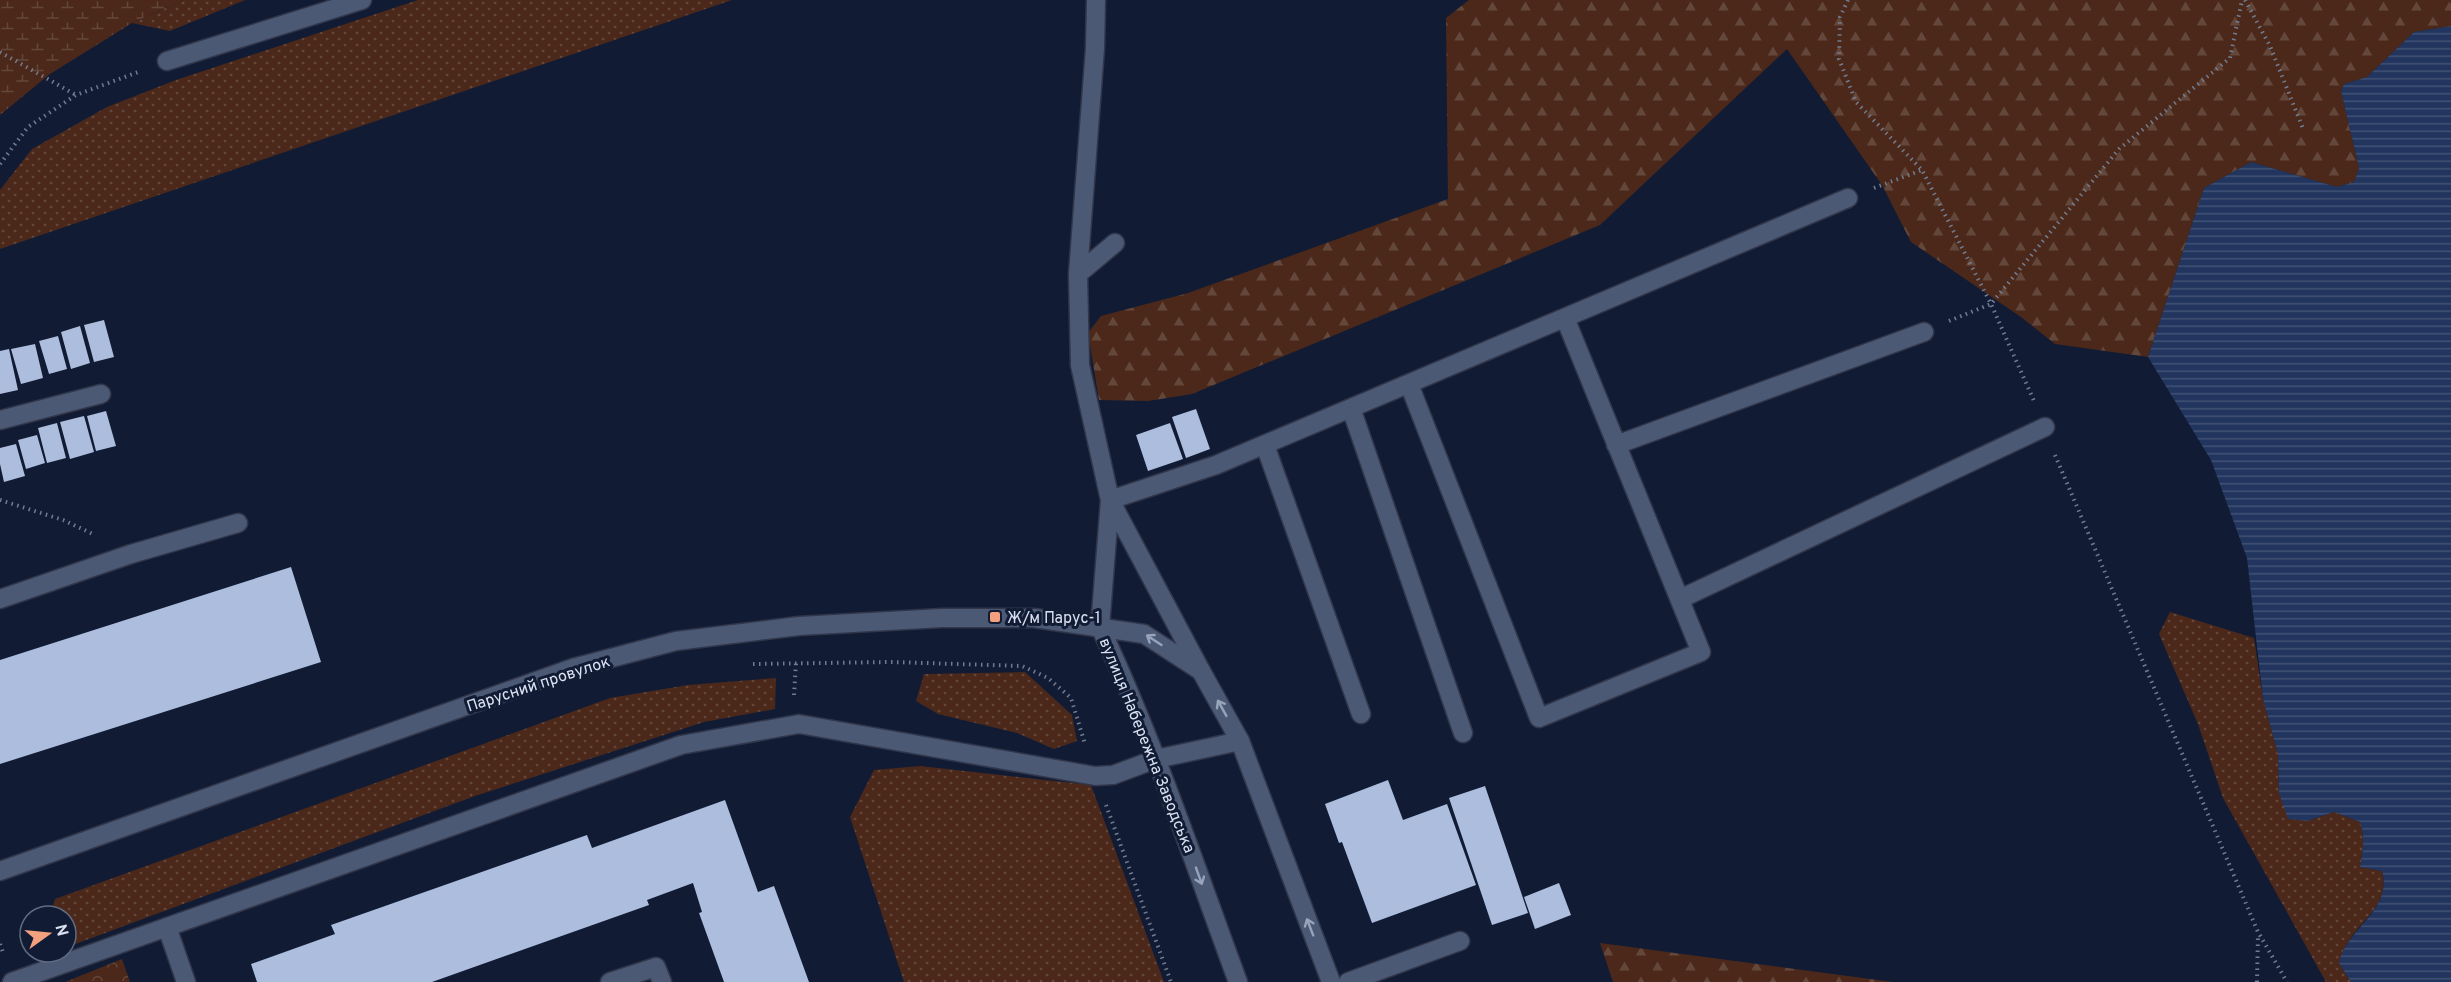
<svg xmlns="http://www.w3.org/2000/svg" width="2451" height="982" font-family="Overpass,sans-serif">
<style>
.grass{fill:url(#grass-dots)}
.forest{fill:url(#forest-firs)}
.wetland{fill:url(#wetland-marsh)}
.park{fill:url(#park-crowns)}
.water{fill:url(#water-rules)}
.building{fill:#adbdde}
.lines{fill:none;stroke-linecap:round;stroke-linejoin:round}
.service-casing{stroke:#31364a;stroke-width:21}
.tertiary-casing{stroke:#31364a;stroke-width:21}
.path{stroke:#727c90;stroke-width:4;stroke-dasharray:1.5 4.5;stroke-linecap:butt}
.service{stroke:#4b5975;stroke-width:18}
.tertiary{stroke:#4b5975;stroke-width:18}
.oneway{stroke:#99a4ba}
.poi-dot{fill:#f2a07e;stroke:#111c34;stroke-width:2}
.labels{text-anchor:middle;stroke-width:6;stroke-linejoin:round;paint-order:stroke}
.poi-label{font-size:16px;fill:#d9e1f2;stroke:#111c34;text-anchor:start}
.street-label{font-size:16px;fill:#d9e1f2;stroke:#111c34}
</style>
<defs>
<pattern id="grass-dots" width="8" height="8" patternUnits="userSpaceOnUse" patternTransform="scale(1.5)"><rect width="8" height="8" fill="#4b2819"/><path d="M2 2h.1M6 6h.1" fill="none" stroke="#64473b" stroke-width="1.8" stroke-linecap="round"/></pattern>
<pattern id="forest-firs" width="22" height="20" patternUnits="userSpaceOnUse" patternTransform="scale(1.5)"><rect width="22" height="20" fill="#4b2819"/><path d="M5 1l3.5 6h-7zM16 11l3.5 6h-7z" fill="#64473b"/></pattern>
<pattern id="wetland-marsh" width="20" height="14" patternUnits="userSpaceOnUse" patternTransform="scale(1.5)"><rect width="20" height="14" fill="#4b2819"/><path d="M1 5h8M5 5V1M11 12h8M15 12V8" fill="none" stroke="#64473b"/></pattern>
<pattern id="park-crowns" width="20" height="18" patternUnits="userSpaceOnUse" patternTransform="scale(1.5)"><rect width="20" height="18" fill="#4b2819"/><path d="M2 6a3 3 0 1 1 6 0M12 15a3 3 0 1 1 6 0" fill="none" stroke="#64473b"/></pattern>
<pattern id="water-rules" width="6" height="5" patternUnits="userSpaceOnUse" patternTransform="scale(1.5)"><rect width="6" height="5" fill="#22355e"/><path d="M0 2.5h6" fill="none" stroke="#425276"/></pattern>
</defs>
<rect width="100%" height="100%" fill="#111c34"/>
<!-- grass -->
<path class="grass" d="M183,0H245L170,31L132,23Z
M418,0H732L0,249V190L32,149L107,107L176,80Z
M2170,612L2254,638L2263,699L2278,754L2279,793L2307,821L2334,812L2360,822C2365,838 2363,851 2360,867L2382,871C2390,904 2364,917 2349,941C2344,947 2342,956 2339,963L2351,982H2326L2223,798L2198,724L2159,634Z
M1025,672L1072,715L1077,741L1054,749L1017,733L938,714L916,701L924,674Z
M776,678L775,709L704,722L475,796L70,946L66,938V916H53L51,912L55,899L610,698L688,685Z
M920,766L1091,785L1164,982H904L850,817L874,770Z"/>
<!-- forest -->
<path class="forest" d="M1469,0H2451V26L2414,32L2367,77L2344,84L2341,91L2359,168L2354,182L2337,187L2251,162L2204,188L2148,357L2055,344L2021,317L1911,242L1882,185L1787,49L1600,225L1192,394L1148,401L1099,400L1088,333L1101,316L1188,293L1448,199L1446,18Z
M1600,943L1893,982H1613Z"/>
<!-- wetland -->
<path class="wetland" d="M0,0H183L132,23L50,74L0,115Z"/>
<!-- park -->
<path class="park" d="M122,959L130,982H65Z"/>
<!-- water -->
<path class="water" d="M2451,26V982H2351L2339,963C2346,928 2393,911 2382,871L2360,867C2363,851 2365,838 2360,822L2334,812L2307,821L2288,819L2279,793L2278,754L2263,699L2247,558L2211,460L2148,357L2204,188L2251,162L2337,187L2354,182L2359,168L2341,91L2344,84L2367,77L2414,32Z"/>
<!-- building -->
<path class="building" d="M104,320L114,357L94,362L84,325Z
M80,326L90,363L71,369L61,332Z
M58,336L67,369L49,374L39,341Z
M35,344L43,378L21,384L11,349Z
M9,349L18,390L0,394V351Z
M1196,409L1210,449L1186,458L1172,417Z
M106,411L116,446L96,451L87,416Z
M84,416L94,452L70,459L60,422Z
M57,423L66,458L47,463L38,428Z
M1170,423L1183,459L1148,471L1136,435Z
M37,435L45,463L26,469L18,440Z
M16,444L25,476L4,482L0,464V448Z
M291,567L321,662L0,764V660Z
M1388,780L1403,820L1447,804L1476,885L1372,923L1342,842L1339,843L1325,804Z
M1485,786L1528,913L1492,925L1449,798Z
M725,800L758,892L774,886L809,982H724L699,913L702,912L693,883L647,900L649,905L432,982H257L251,964L335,934L331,925L587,835L592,848Z
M1559,883L1571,915L1535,929L1524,897Z"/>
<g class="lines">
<!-- service casing -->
<g class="service-casing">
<path id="service" d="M167,61L362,0
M1078,274L1095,48L1096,0
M1409,384L1539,718L1701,652L1565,318
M1351,408L1463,733
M0,420L101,394
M1265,445L1361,714
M1616,445L1924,332
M0,599L131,554L238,523
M1680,599L2045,427
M1100,627L1110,500L1080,365L1078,274L1115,243
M1201,671L1110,500L1216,465L1848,198
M167,927L186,982
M12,982L681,745L799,724L1095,776L1113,775L1156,759L1240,741
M610,982L656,967L662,982
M1348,982L1460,941"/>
</g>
<!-- tertiary casing -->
<g class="tertiary-casing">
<path id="tertiary" d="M1100,627C1154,742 1194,863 1238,982
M0,871L573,668L676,641L799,626L942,618H1034L1144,634L1201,671L1240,741L1331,982"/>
</g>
<!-- path -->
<path class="path" d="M1848,0L1840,17L1839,59L1856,102L1922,170L1991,304L2034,401
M2245,0L2270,46L2304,131
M0,52L76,95
M0,164L28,127L76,95L141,71
M1874,188L1922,170
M1949,321L1991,304L2119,149L2230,58L2242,0
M2055,455L2258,932L2287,982
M0,500L63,520L95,535
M753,664L892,662L1022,666L1048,678L1071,698L1085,744
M794,695L796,662
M1106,805L1171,982
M0,944L4,955
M2257,982L2258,935"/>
<!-- service -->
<use href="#service" class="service"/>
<!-- tertiary -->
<use href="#tertiary" class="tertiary"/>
</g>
<!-- one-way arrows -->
<defs><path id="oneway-shaft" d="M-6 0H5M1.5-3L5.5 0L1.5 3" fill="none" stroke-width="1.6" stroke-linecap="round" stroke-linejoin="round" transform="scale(1.5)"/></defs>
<g class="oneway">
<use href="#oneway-shaft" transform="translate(1154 640) rotate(-147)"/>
<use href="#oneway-shaft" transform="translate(1222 708) rotate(-119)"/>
<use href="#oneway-shaft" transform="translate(1199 876) rotate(70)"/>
<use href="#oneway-shaft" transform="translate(1310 927) rotate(-111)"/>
</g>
<!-- markers -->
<rect class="poi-dot" x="989" y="611" width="12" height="12" rx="3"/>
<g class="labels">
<!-- poi labels -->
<g class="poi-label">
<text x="1007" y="623">Ж/м Парус-1</text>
</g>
<!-- street labels -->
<g class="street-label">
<text transform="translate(538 683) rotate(-18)" y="6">Парусний провулок</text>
<text transform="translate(1148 745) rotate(68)" y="6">вулиця Набережна Заводська</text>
</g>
</g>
<!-- north arrow -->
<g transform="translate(48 934) rotate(75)"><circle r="28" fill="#111c34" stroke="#616b80" stroke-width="1.5"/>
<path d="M0-4.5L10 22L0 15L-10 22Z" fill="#f2a07e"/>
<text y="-9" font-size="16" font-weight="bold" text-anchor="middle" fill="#d9e1f2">N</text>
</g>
</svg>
